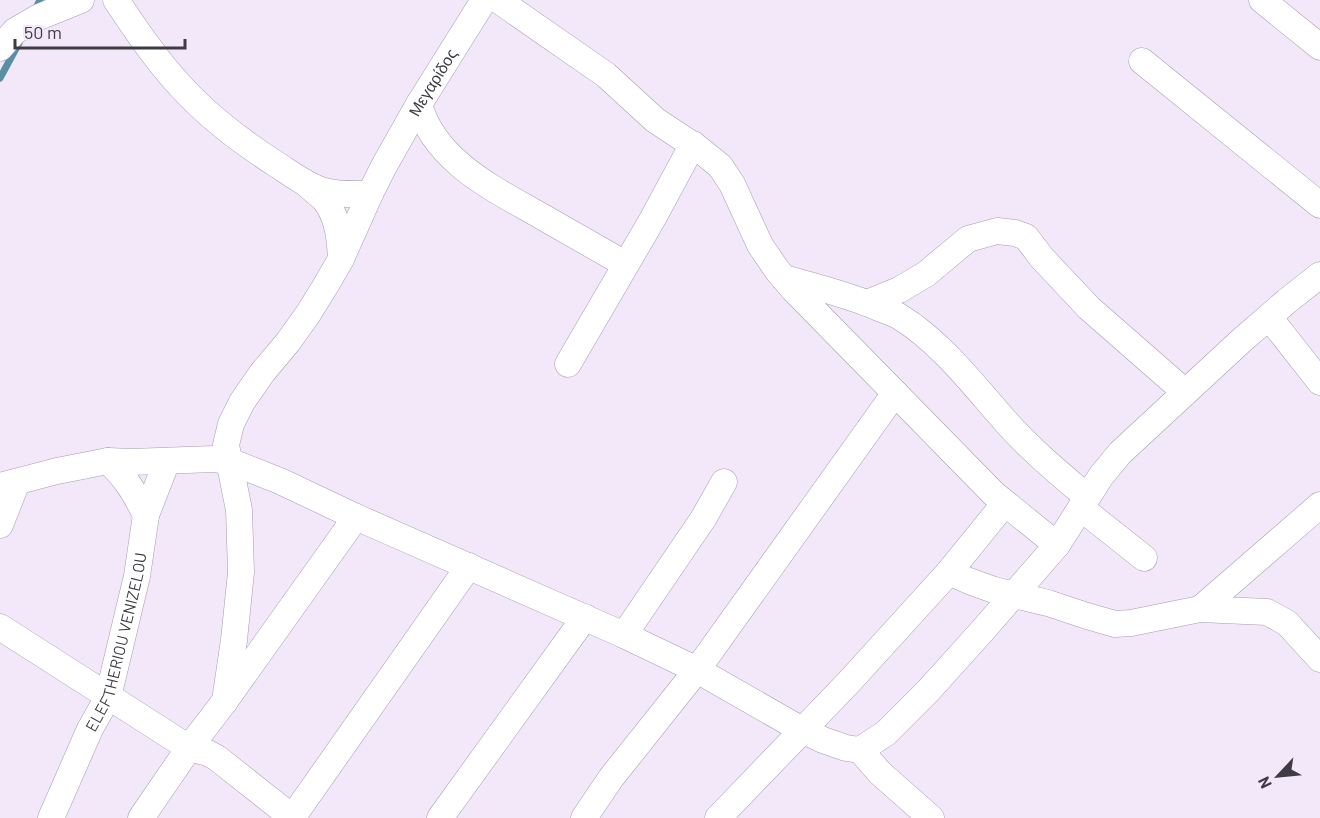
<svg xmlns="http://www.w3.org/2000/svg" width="1320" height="818" font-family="Barlow,sans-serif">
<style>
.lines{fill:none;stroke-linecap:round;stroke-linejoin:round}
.stream{stroke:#588fa5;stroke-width:7}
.minor-casing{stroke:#a69dae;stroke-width:27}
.minor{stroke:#fff;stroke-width:26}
.labels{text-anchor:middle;stroke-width:4.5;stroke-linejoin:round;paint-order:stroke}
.street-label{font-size:16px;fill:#3f3b42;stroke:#f2e8fa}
</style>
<rect width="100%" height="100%" fill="#f2e8fa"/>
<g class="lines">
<!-- stream -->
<path class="stream" d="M34,12L40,0
M0,78L19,43"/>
<!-- minor casing -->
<g class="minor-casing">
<g id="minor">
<path d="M116,0C138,33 161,67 189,95C215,122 245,144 276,164C290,173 307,186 324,191C338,195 355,194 370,194"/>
<path d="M498,0L606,75L655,120L699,149L720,166L732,184L760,245L777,270L794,290L994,494L1057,545"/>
<path d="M1262,0L1320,47"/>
<path d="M0,48L15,31L39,17L81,0"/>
<path d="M1142,61L1320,205"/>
<path d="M419,104C434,161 494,189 541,216C569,232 597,248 625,264"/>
<path d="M308,185C313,190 318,194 323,198C338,215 340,238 341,259"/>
<path d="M784,278C816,287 849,295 879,308C886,311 894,313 900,317C941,342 975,387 1007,423C1031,450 1059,473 1087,497"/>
<path d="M867,303L899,290L926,274L968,239L997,231L1015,233L1026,237L1042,258L1089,308L1185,392"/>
<path d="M1269,317L1320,382"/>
<path d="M568,364L652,220L693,144"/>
<path d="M108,461C127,479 134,492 146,515"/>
<path d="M0,486L57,471L108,461L131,462L214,459L229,461L280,481L356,517L624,635L697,670L802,730L823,740L846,748L860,750L886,733L928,691L983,630L1057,545L1101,476L1120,453L1242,340L1287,301L1320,275"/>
<path d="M1081,508L1144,558"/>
<path d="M0,525L17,482"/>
<path d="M949,572L969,581L994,590L1048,603L1087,616L1115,624L1131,623L1200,609L1267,612L1287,623L1320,659"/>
<path d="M1200,609L1320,505"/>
<path d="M0,627L189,748L208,753L217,758L293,818"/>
<path d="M624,635L703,519L724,482"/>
<path id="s1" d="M225,701L234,640L241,572L239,510L226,445L231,424L242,402L262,373L288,342L308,314L326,285L341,259L370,194L384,166L419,104L484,0"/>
<path d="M860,750L880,773L931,818"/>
<path id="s2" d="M51,818L90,729L108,697L137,576L146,515L167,461"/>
<path d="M141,818L189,748L225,701L356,517"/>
<path d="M292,818L469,566"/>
<path d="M440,818L585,617"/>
<path d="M584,818L611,778L697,670L895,393"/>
<path d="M718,818L849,682L949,572L1005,503"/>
</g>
</g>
<!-- minor -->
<use href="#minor" class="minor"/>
</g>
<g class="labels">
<!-- street labels -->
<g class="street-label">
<text dy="6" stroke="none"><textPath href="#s1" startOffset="678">Μεγαρίδος</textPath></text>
<text dy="6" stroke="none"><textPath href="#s2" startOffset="189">ELEFTHERIOU VENIZELOU</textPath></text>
</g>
</g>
<!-- north arrow -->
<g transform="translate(1278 776) rotate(244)" stroke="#f2e8fa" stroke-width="4.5" paint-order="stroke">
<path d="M0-4.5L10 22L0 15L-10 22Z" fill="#3f3b42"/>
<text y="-9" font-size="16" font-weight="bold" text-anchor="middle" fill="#3f3b42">N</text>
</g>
<!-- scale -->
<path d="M15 39v9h170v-9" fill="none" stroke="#3f3b42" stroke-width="3"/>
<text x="24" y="39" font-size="18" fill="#3f3b42" stroke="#f2e8fa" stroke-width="4.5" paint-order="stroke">50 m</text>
</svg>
